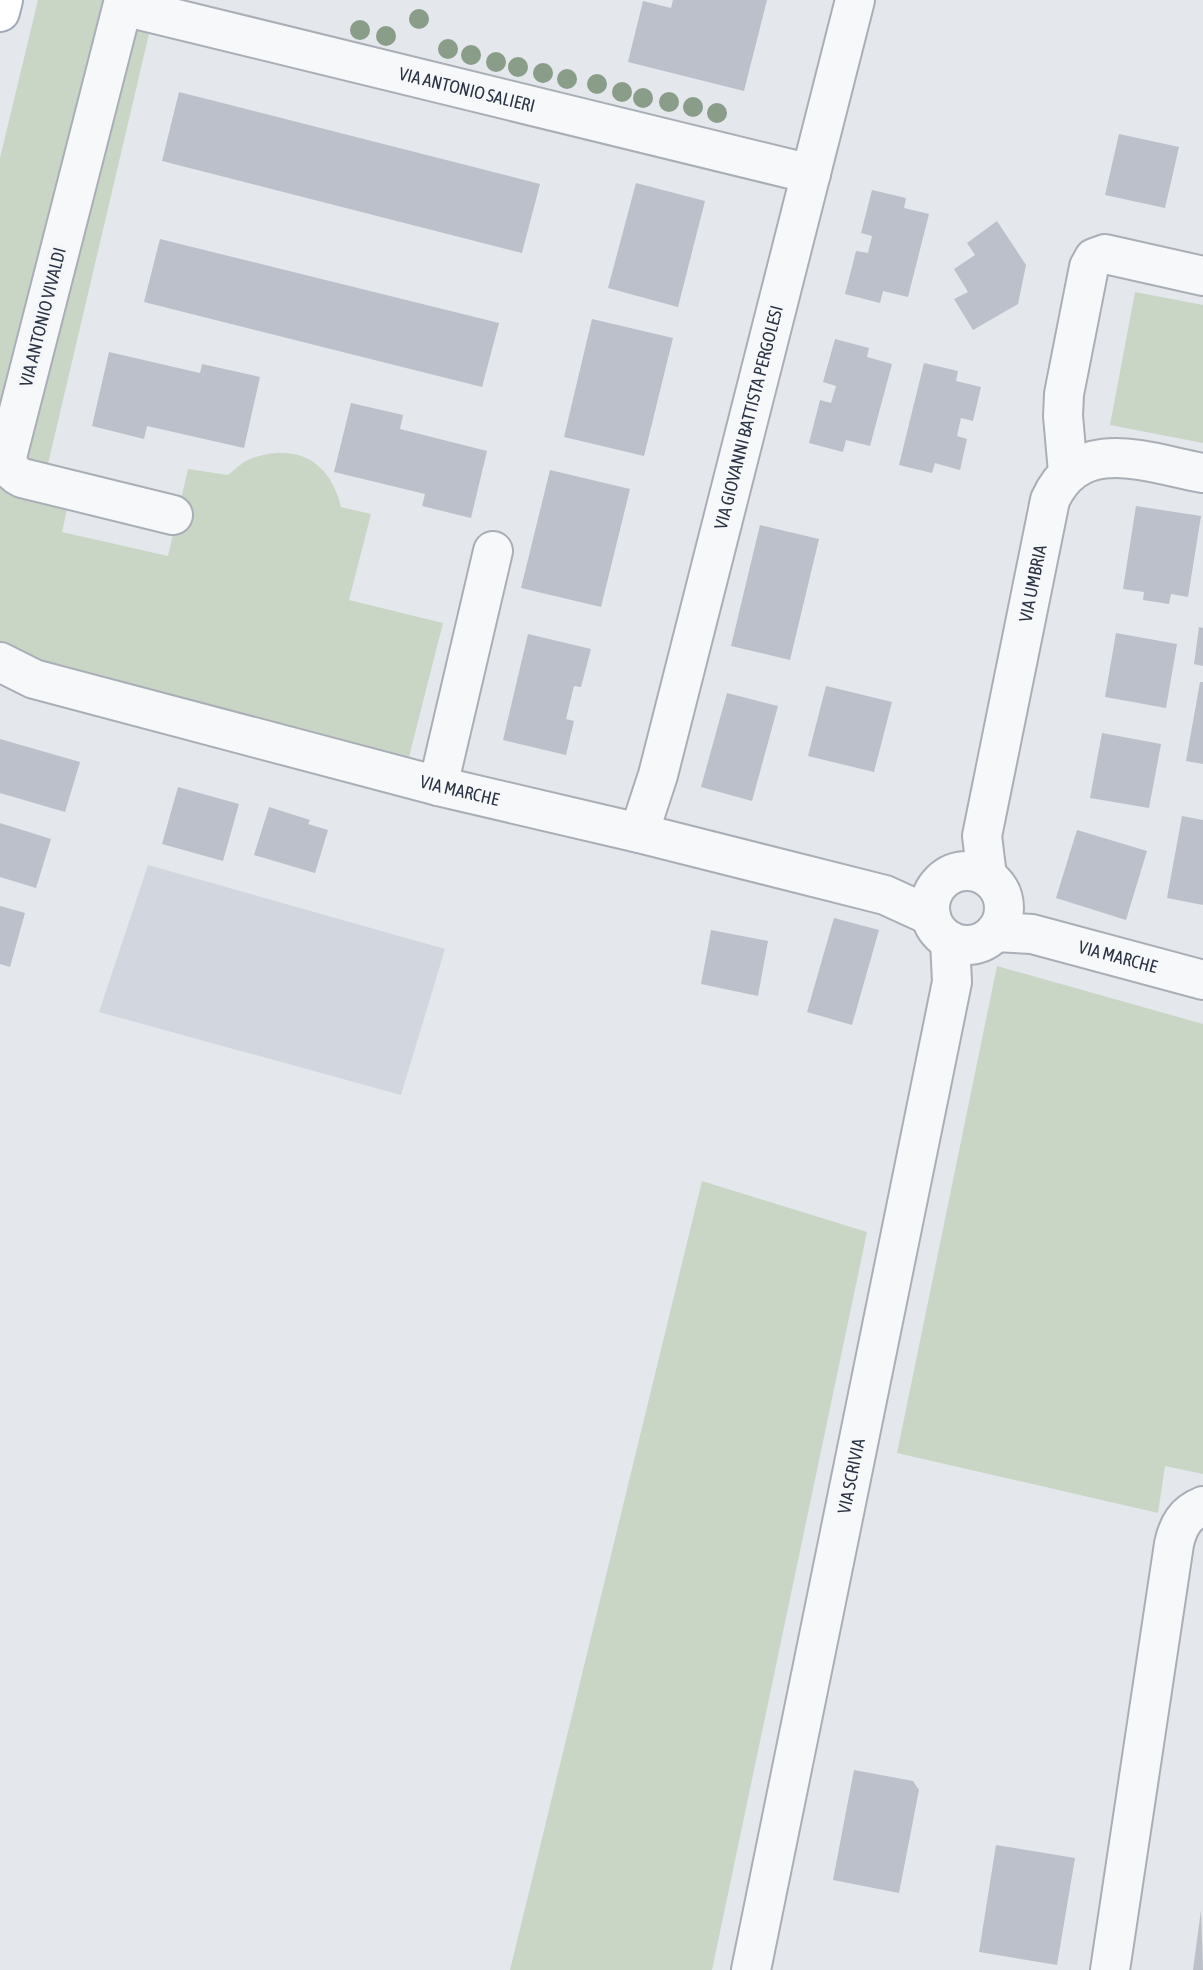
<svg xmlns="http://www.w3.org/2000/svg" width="1203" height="1970" font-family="'Asap Condensed',sans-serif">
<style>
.built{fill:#d2d6de}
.green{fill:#c9d6c5}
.building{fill:#bbc0ca}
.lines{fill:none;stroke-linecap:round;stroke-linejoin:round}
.minor-casing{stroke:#a9aeb7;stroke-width:42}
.major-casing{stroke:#a3abb8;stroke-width:42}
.minor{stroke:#f7f8fa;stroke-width:38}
.major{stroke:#fff;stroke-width:38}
.tree{fill:#899d89}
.labels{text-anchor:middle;stroke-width:7;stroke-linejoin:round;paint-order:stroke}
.street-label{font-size:18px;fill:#2b3445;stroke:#f4f6f9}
</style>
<rect width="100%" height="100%" fill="#e4e7ec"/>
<!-- built -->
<path class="built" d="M148,865L445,949L401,1095L99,1012Z"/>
<!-- green -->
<path class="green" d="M38,0H157L40,498L68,505L62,532L168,556L188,469L228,475C235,470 242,462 250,459C295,442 330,460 341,507L371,514L349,600L443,623L409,757L13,652L0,643V158Z
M1135,292L1203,305V443L1110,425Z
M997,966L1203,1024V1474L1165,1466L1158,1513L897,1453Z
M702,1181L867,1232L712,1970H510Z"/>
<!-- building -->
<path class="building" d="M673,0H767L744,91L628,62L643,1L671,8Z
M179,92L540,184L522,253L162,161Z
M1119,134L1179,147L1165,208L1105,195Z
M636,183L705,201L678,307L608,288Z
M872,190L906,198L904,208L929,214L908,297L883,291L880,303L845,294L856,251L868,253L872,236L861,233Z
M997,221L1026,265L1018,304L973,330L954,299L968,292L954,269L975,255L967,243Z
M160,239L499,323L482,387L144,302Z
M592,319L673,338L644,456L564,437Z
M835,339L869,348L867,357L892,364L870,446L846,440L843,452L809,443L820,400L831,403L836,386L823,382Z
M109,352L200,373L202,364L260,377L244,448L147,426L144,439L92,426Z
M924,363L958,371L956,381L981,387L973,421L961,418L957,436L967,439L960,470L935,463L932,473L899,465Z
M351,403L403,415L400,429L487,451L471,518L422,506L425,494L334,472Z
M550,470L630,489L601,607L521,588Z
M1136,506L1201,516L1188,597L1171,594L1169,604L1143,600L1144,592L1123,589Z
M760,525L819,539L790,660L731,646Z
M1199,627L1203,628V666L1194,664Z
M1116,633L1177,644L1166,708L1105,697Z
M528,634L591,649L581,687L574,686L566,719L574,721L566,755L503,740Z
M1200,682H1203V764L1186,761Z
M826,686L892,702L874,772L808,756Z
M727,693L778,706L752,801L701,787Z
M1102,733L1161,744L1149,808L1090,798Z
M0,739L80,762L65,812L0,793Z
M178,787L239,804L223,861L162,844Z
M269,807L310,820L308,824L328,830L315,873L254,855Z
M1182,816L1203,820V905L1167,898Z
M0,823L51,839L36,888L0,877Z
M1077,830L1147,851L1126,920L1056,898Z
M0,906L25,913L10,967L0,964Z
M834,918L879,930L852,1025L807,1012Z
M711,930L768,941L758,996L701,984Z
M854,1770L913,1781L919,1790L899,1893L833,1880Z
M996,1845L1075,1858L1057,1965L979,1952Z
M1201,1910L1203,1970H1193Z"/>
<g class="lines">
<!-- minor casing -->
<g class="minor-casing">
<g id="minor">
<path d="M124,0L7,457C9,468 12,473 22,478L173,515"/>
<path id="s1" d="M123,6L811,174"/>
<path d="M1068,472L1063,416L1064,394L1089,267L1094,258L1105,254L1203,276"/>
<path id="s2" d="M0,662L34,679L438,786L639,833L885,895L931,916"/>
<path d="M438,786L493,551"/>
<path id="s3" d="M639,833L658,775L855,0"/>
<circle cx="967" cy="908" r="37"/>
<path id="s4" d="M987,876L982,836L1050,500C1080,434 1147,463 1203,473"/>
<path id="s5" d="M995,932L1032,934L1203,980"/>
<path id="s6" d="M751,1970L952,982L950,941"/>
<path d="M1110,1970L1174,1544C1178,1526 1185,1513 1203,1506"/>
</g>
</g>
<!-- major casing -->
<g class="major-casing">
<path id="major" d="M0,12L3,0"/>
</g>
<!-- minor -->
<use href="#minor" class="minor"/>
<!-- major -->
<use href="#major" class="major"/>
</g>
<!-- trees -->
<g class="tree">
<circle cx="419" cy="19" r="10"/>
<circle cx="360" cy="30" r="10"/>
<circle cx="386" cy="36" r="10"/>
<circle cx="448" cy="49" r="10"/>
<circle cx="471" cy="55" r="10"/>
<circle cx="496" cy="62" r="10"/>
<circle cx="518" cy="67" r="10"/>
<circle cx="543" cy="73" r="10"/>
<circle cx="567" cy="79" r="10"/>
<circle cx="597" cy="84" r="10"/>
<circle cx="622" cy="92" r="10"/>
<circle cx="643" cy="98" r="10"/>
<circle cx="669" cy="102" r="10"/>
<circle cx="693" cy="107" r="10"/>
<circle cx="717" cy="113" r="10"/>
</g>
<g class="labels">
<!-- street labels -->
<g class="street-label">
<text dy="6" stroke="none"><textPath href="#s1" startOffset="354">VIA ANTONIO SALIERI</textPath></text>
<text transform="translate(43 317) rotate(-76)" y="6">VIA ANTONIO VIVALDI</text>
<text dy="6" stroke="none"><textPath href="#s3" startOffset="430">VIA GIOVANNI BATTISTA PERGOLESI</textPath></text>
<text dy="6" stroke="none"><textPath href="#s4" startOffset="298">VIA UMBRIA</textPath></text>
<text dy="6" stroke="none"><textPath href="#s2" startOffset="478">VIA MARCHE</textPath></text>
<text dy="6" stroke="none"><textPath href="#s5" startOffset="126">VIA MARCHE</textPath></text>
<text dy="6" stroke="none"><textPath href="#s6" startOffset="504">VIA SCRIVIA</textPath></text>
</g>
</g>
</svg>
